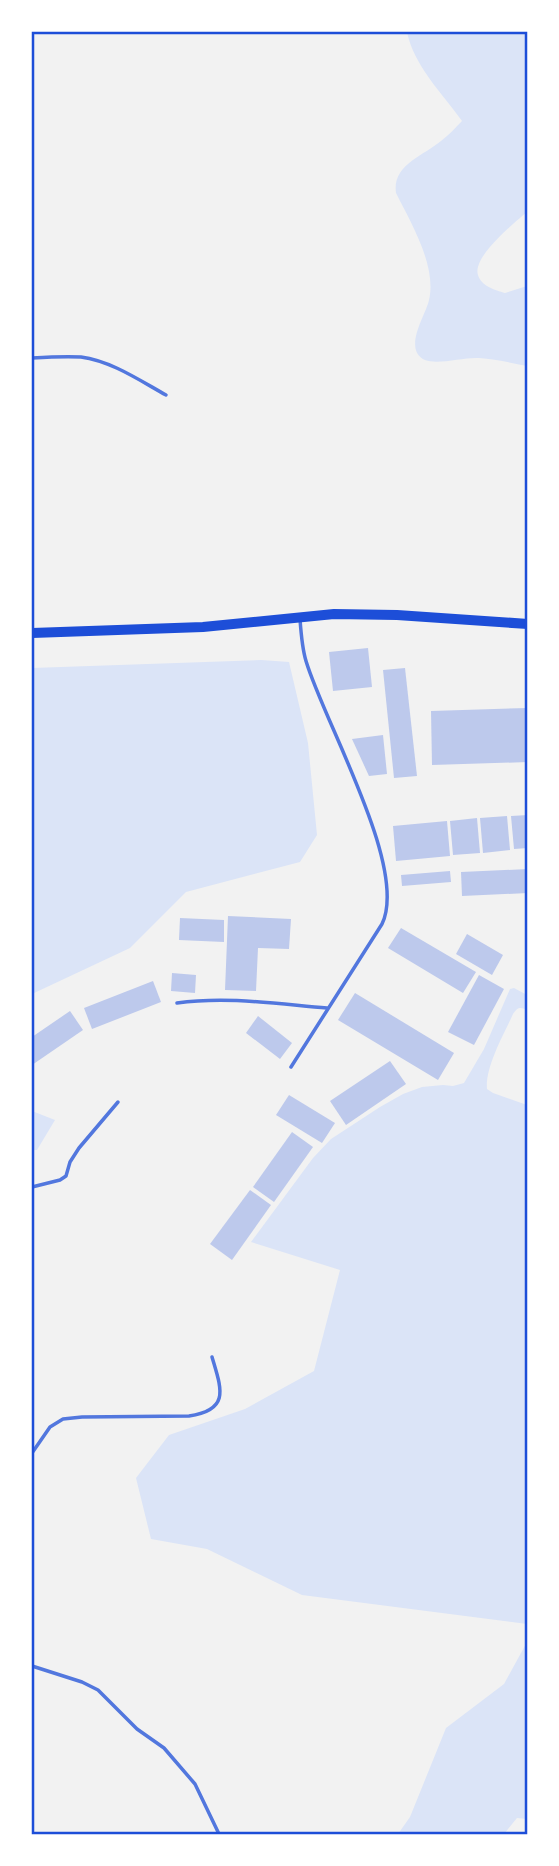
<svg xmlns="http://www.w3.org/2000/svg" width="559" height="1866" font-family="'Roboto Condensed',sans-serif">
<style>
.green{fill:#dbe4f7}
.building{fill:#bdc9ec}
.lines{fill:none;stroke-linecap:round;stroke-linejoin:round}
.service{stroke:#5277de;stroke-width:3.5}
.secondary{stroke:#1d4ed8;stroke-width:10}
.neatline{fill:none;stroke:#1d4ed8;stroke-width:2.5}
</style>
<rect width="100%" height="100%" fill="#f2f2f2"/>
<g class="green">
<path d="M407,32H527V212C514,223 472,257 478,275C481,286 495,290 505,293L527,286V366C512,363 495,359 479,358C464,357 438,365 425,360C402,349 426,315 429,300C437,266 411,223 396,193C392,165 423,156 441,141C449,135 455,128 462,121C442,93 414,66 407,32Z"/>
<polygon points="261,660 289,662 308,743 317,835 300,862 186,892 130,948 32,994 32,668"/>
<path d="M514,988L527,995V1010C520,1007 518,1007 513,1014C504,1034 485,1067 487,1089L493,1093L527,1105V1624L302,1595L207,1549L151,1539L136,1478L169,1435L245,1409L314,1371L340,1270L251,1242L313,1158L331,1139L380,1107L403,1094L422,1087L443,1085L453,1086L464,1083L484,1049L510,989Z"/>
<polygon points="32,1111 55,1120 37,1150 32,1150"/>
<polygon points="527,1642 527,1819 517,1818 504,1834 398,1834 410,1817 446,1728 504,1684"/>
</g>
<g class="building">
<polygon points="368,648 372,687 333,691 329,652"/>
<polygon points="405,668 417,776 394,778 383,670"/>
<polygon points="528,708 528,762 432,765 431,711"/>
<polygon points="383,735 387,774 369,776 352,739"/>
<polygon points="528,815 528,848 514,849 511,816"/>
<polygon points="507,816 510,850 483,853 480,818"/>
<polygon points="477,818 480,853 453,855 450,821"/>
<polygon points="447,821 450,856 396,861 393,826"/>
<polygon points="528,869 528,893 462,896 461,872"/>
<polygon points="450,871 451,882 402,886 401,875"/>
<polygon points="228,916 291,919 289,949 258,948 256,991 225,990"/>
<polygon points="180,918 224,920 224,942 179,940"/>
<polygon points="401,928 476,972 463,993 388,948"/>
<polygon points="467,934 503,955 492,975 456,954"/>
<polygon points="172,973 196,975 195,993 171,991"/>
<polygon points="479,975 504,989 474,1045 448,1032"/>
<polygon points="153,981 161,1002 92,1029 84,1008"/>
<polygon points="355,993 454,1053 438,1080 338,1020"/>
<polygon points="70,1011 83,1030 32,1065 32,1037"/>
<polygon points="258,1016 292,1043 280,1059 246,1033"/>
<polygon points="390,1061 406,1084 346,1125 330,1101"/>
<polygon points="289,1095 335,1123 322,1143 276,1115"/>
<polygon points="292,1132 313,1147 274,1202 253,1187"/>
<polygon points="250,1190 271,1205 232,1260 210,1244"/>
</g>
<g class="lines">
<g class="service">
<path d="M32,358C48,357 65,356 81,357C111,361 139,380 166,395"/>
<path d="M177,1003C227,996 278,1004 327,1008"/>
<path d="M291,1067L382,924C409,868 324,722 306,661C302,648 301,633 300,619"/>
<polyline points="32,1187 60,1180 66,1176 70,1162 79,1148 118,1102"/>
<path d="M32,1453L50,1427L63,1419L82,1417L189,1416C231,1410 221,1388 212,1357"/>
<polyline points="32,1666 82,1682 98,1690 137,1729 164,1748 195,1784 219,1834"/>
</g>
<polyline class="secondary" points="32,633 203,627 334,614 397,615 528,624"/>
</g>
<rect width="559" height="1866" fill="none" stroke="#ffffff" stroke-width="66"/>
<rect x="33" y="33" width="493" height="1800" class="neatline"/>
</svg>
